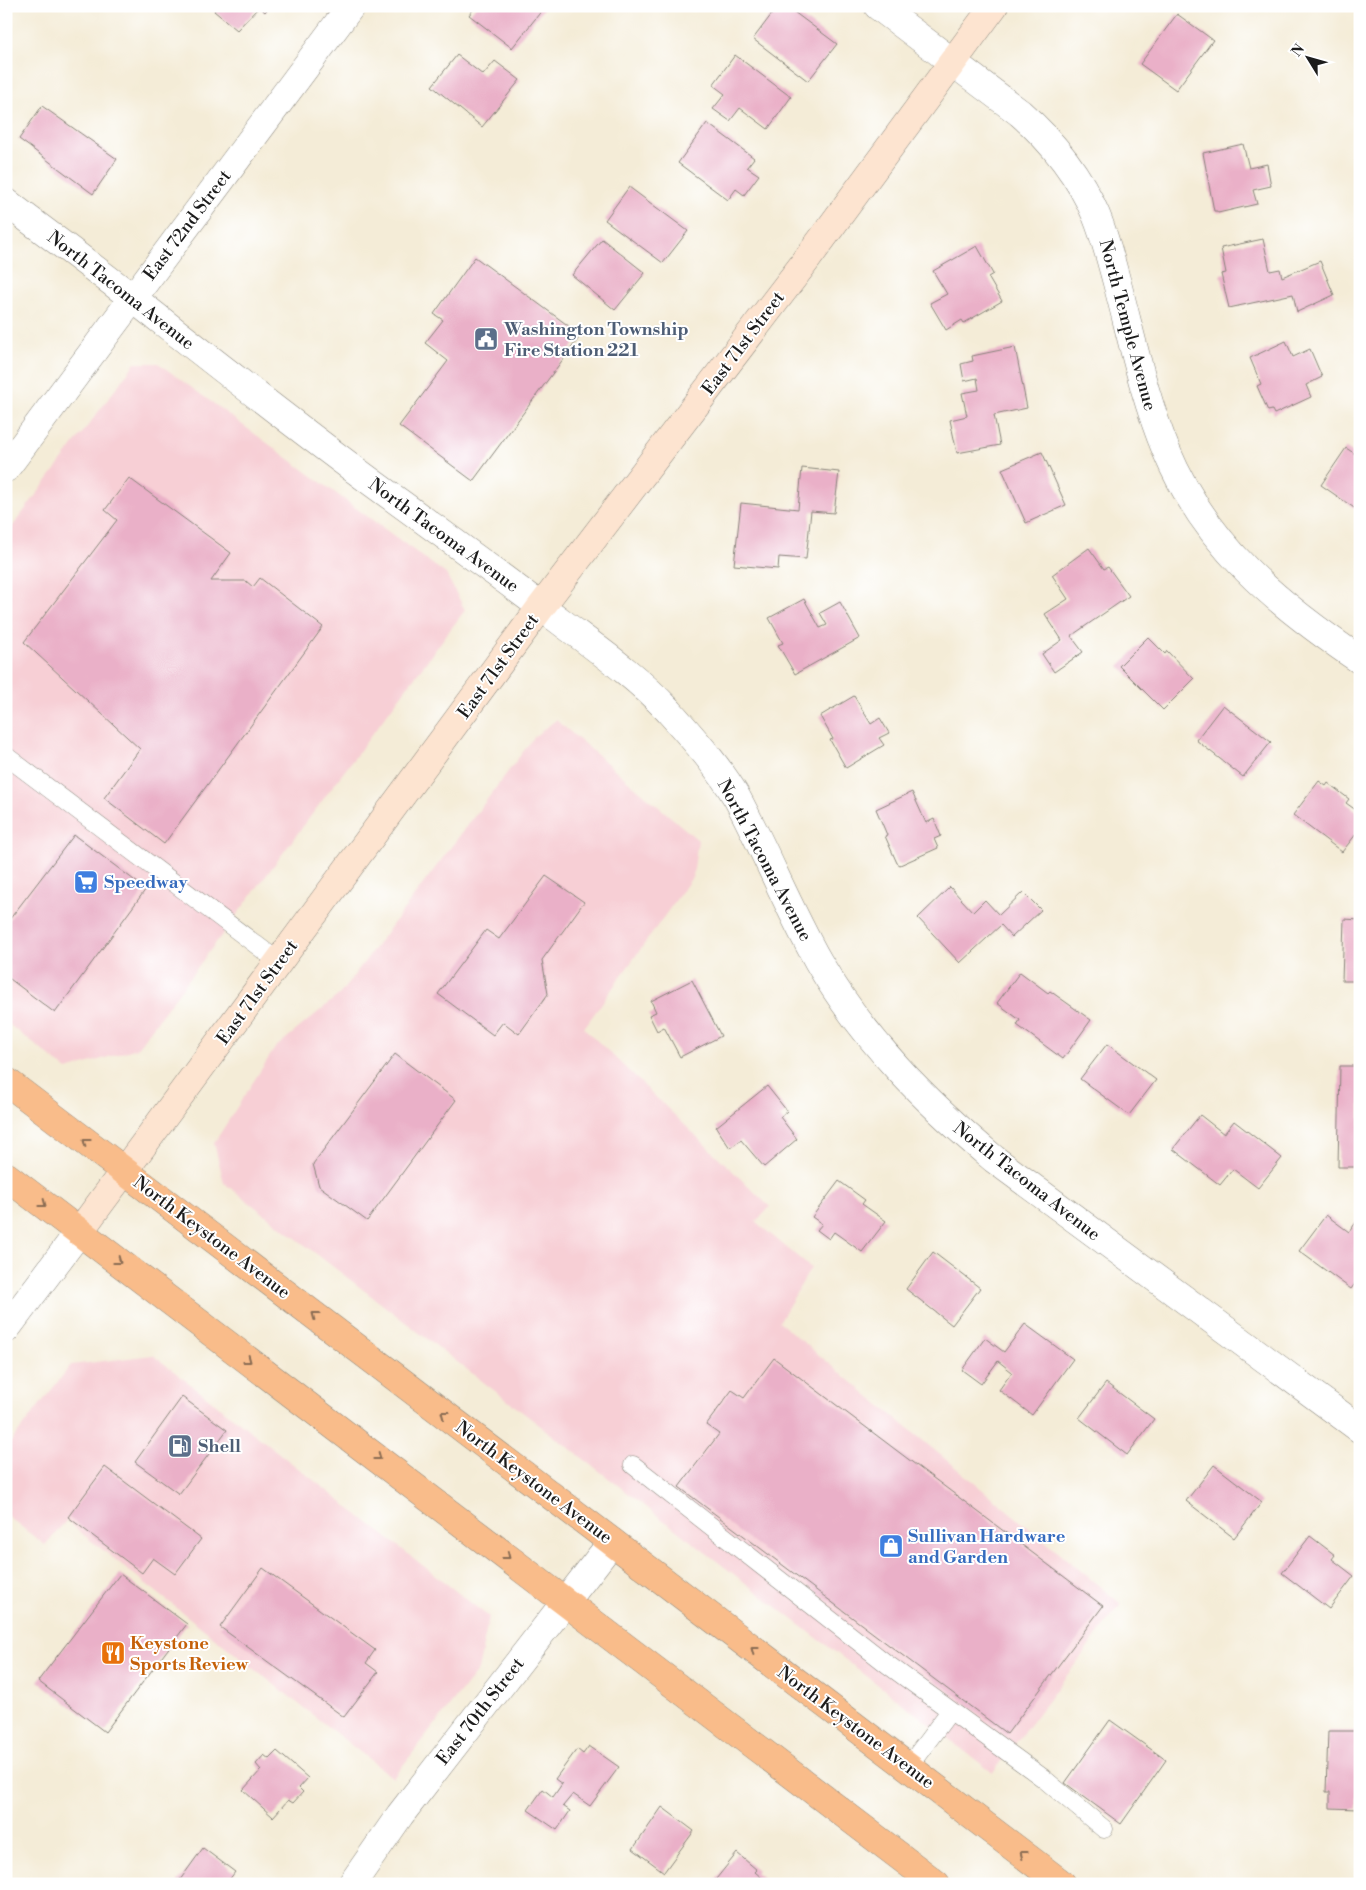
<svg xmlns="http://www.w3.org/2000/svg" width="1366" height="1890" font-family="'Libre Bodoni',serif">
<style>
.built{fill:#f7cfd5}
.building{fill:#eab0c8}
.lines{fill:none;stroke-linecap:round;stroke-linejoin:round}
.service-casing{stroke:#88847a;stroke-width:19}
.minor-casing{stroke:#88847a;stroke-width:29}
.secondary-casing{stroke:#88847a;stroke-width:29}
.primary-casing{stroke:#88847a;stroke-width:29}
.service{stroke:#fff;stroke-width:18}
.minor{stroke:#fff;stroke-width:28}
.secondary{stroke:#fde4d0;stroke-width:28}
.primary{stroke:#f9bc8a;stroke-width:28}
.oneway{stroke:#8a6c53}
.labels{text-anchor:middle;stroke-width:4;stroke-linejoin:round;paint-order:stroke}
.street-label{font-size:18px;fill:#1c1c1c;stroke:#fff}
.service-label{font-size:18px;font-weight:bold;fill:#4e5e75;stroke:#fff;text-anchor:start}
.shop-label{font-size:18px;font-weight:bold;fill:#366cbe;stroke:#fff;text-anchor:start}
.food-label{font-size:18px;font-weight:bold;fill:#c56008;stroke:#fff;text-anchor:start}
</style>
<rect width="100%" height="100%" fill="#fff"/>
<filter id="ink" filterUnits="userSpaceOnUse"><feTurbulence type="fractalNoise" baseFrequency=".02" numOctaves="2"/><feDisplacementMap in="SourceGraphic" scale="10" xChannelSelector="R" yChannelSelector="G"/><feConvolveMatrix kernelMatrix="1 2 1 2 8 2 1 2 1" color-interpolation-filters="sRGB"/></filter>
<filter id="wash" filterUnits="userSpaceOnUse"><feTurbulence type="fractalNoise" baseFrequency=".0096" numOctaves="4" result="noise"/><feDisplacementMap in="SourceGraphic" scale="20" xChannelSelector="R" yChannelSelector="G"/><feGaussianBlur stdDeviation="1.12" result="paint"/><feColorMatrix in="noise" values="0 0 0 0 0 0 0 0 0 0 0 0 0 0 0 0 0 1.4 0 .05"/><feComposite in="paint" operator="in"/></filter>
<g filter="url(#wash)">
<rect width="100%" height="100%" fill="#f4ecd7"/>
<g class="built">
<polygon points="135,363 158,363 446,574 465,610 137,1048 67,1070 6,1022 6,535"/>
<polygon points="556,720 698,840 693,876 584,1028 770,1207 756,1222 811,1268 779,1322 1121,1604 993,1773 224,1183 214,1143 275,1048 340,994 535,736"/>
<polygon points="153,1355 489,1617 478,1670 393,1778 66,1521 45,1545 6,1515 6,1448 71,1365"/>
</g>
<g id="blocks">
<g class="building">
<polygon points="218,6 270,6 265,12 259,7 237,30 214,11"/>
<polygon points="476,6 539,6 543,9 512,48 469,15"/>
<polygon points="778,6 786,6 837,44 808,81 753,39"/>
<polygon points="1177,14 1213,40 1176,90 1140,64"/>
<polygon points="457,55 483,75 495,61 520,80 482,127 432,86"/>
<polygon points="735,55 791,97 768,129 740,108 730,121 713,109 725,94 713,85"/>
<polygon points="42,106 117,159 93,194 19,139"/>
<polygon points="707,123 754,158 747,167 759,175 744,195 736,189 728,200 678,163"/>
<polygon points="1243,144 1249,168 1267,164 1271,186 1253,190 1257,204 1218,213 1217,211 1214,211 1203,153"/>
<polygon points="629,187 688,231 663,263 605,220"/>
<polygon points="602,239 645,273 615,310 572,275"/>
<polygon points="1263,239 1270,271 1280,269 1282,277 1320,261 1334,295 1297,312 1293,294 1229,308 1221,274 1226,273 1221,248"/>
<polygon points="977,246 993,274 988,277 1002,301 964,323 962,320 946,330 930,303 947,294 933,271"/>
<polygon points="475,257 581,335 473,481 399,426 448,361 425,343 443,320 434,314"/>
<polygon points="1286,341 1293,357 1310,349 1322,377 1306,385 1311,397 1274,414 1272,410 1268,411 1257,386 1261,384 1250,358"/>
<polygon points="1015,347 1027,408 994,415 1000,445 957,453 950,420 967,416 962,393 979,390 977,378 964,381 961,364 973,361 972,356"/>
<polygon points="1346,448 1360,457 1360,512 1321,485"/>
<polygon points="1042,452 1066,505 1026,523 1002,469"/>
<polygon points="802,468 839,472 834,513 811,511 806,559 779,557 778,569 734,565 741,503 798,509"/>
<polygon points="129,478 231,553 211,581 246,581 253,587 260,578 323,627 164,844 104,798 140,749 24,642 117,520 105,510"/>
<polygon points="1089,548 1104,569 1108,567 1129,596 1071,636 1083,652 1054,672 1042,654 1062,640 1045,614 1068,599 1052,575"/>
<polygon points="804,599 820,628 827,625 820,613 840,602 860,638 795,674 778,645 783,643 769,618"/>
<polygon points="1148,637 1165,654 1167,651 1194,679 1163,710 1119,666"/>
<polygon points="854,696 871,724 880,718 889,733 879,738 884,745 846,768 830,740 833,739 820,716"/>
<polygon points="1223,705 1271,742 1243,777 1196,740"/>
<polygon points="1319,781 1326,786 1328,783 1349,799 1346,803 1360,813 1360,829 1342,852 1293,815"/>
<polygon points="912,792 926,823 934,819 941,836 934,839 938,848 900,865 897,863 885,836 887,835 876,809"/>
<polygon points="74,835 146,889 55,1013 6,976 6,924"/>
<polygon points="546,876 584,902 542,960 548,994 519,1034 503,1022 493,1035 438,994 486,930 499,939"/>
<polygon points="950,887 973,912 985,900 999,915 1023,892 1041,910 1012,937 1001,925 960,963 918,918"/>
<polygon points="1344,919 1360,920 1360,981 1342,981"/>
<polygon points="1020,972 1048,993 1050,991 1091,1020 1063,1059 1017,1025 1020,1020 997,1003"/>
<polygon points="692,980 721,1036 680,1057 664,1027 657,1031 649,1015 656,1012 651,1001"/>
<polygon points="1107,1044 1156,1080 1129,1115 1080,1079"/>
<polygon points="395,1054 456,1100 367,1221 319,1186 313,1164"/>
<polygon points="1340,1066 1360,1066 1360,1167 1338,1167"/>
<polygon points="767,1086 787,1111 780,1117 797,1139 764,1167 741,1140 730,1148 716,1127"/>
<polygon points="1200,1115 1224,1134 1234,1121 1282,1158 1258,1188 1233,1169 1220,1185 1173,1149"/>
<polygon points="839,1181 865,1200 862,1204 886,1221 862,1252 834,1232 829,1239 817,1230 822,1224 812,1217"/>
<polygon points="1326,1215 1349,1232 1360,1217 1360,1277 1351,1289 1299,1251"/>
<polygon points="933,1252 980,1288 952,1325 906,1289"/>
<polygon points="1025,1324 1073,1359 1032,1415 999,1390 1012,1372 998,1361 981,1384 962,1370 985,1338 1004,1352"/>
<polygon points="774,1358 1103,1606 1007,1734 679,1487 719,1434 706,1425 732,1390 744,1398"/>
<polygon points="1106,1383 1154,1419 1127,1455 1079,1418"/>
<polygon points="182,1397 227,1430 179,1494 135,1462"/>
<polygon points="1214,1465 1262,1502 1234,1538 1186,1501"/>
<polygon points="105,1467 201,1539 175,1574 153,1558 142,1573 68,1517"/>
<polygon points="1310,1536 1335,1555 1332,1559 1354,1576 1329,1609 1282,1573"/>
<polygon points="263,1568 375,1650 366,1663 378,1672 344,1717 220,1627"/>
<polygon points="120,1574 187,1624 105,1732 38,1681"/>
<polygon points="1110,1720 1166,1760 1121,1824 1065,1783"/>
<polygon points="1328,1731 1360,1731 1360,1793 1357,1793 1357,1809 1330,1808 1330,1792 1326,1792"/>
<polygon points="589,1746 619,1767 590,1806 573,1794 563,1806 570,1811 557,1830 528,1810 543,1789 553,1797 562,1784 555,1779 577,1749 583,1754"/>
<polygon points="277,1751 308,1778 299,1788 303,1792 293,1803 288,1800 273,1817 243,1790 261,1770 256,1764 264,1755 269,1759"/>
<polygon points="662,1807 694,1831 664,1872 633,1849"/>
<polygon points="203,1848 235,1872 226,1884 177,1884"/>
<polygon points="737,1853 757,1870 755,1872 769,1884 712,1884"/>
</g>
</g>
</g>
<g filter="url(#ink)">
<use href="#blocks" fill-opacity="0" stroke="#88847a" stroke-width="1"/>
<g class="lines">
<defs>
<g id="service">
<polyline points="6,756 279,962"/>
<polyline points="633,1465 887,1664 1043,1778 1104,1829"/>
<polyline points="908,1767 950,1711"/>
</g>
<g id="minor">
<path d="M878,6L1020,113C1052,141 1079,175 1096,215C1105,237 1111,261 1117,283C1132,339 1144,397 1166,450C1206,546 1276,603 1360,660"/>
<path d="M6,202C49,235 93,267 135,300C214,362 292,424 374,484C436,529 498,574 560,621C597,649 636,676 668,710C692,737 719,767 737,798C766,852 788,908 818,961C863,1039 926,1102 994,1159L1360,1429"/>
<polyline points="6,468 351,6"/>
<polyline points="6,1329 79,1232"/>
<polyline points="352,1884 400,1815 612,1542"/>
</g>
<polyline id="secondary" points="79,1232 541,607 802,266 994,6"/>
<g id="primary">
<polyline points="6,1081 1062,1884"/>
<polyline points="6,1176 936,1884"/>
</g>
</defs>
<use href="#service" class="service-casing"/>
<use href="#minor" class="minor-casing"/>
<use href="#secondary" class="secondary-casing"/>
<use href="#primary" class="primary-casing"/>
<use href="#service" class="service"/>
<use href="#minor" class="minor"/>
<use href="#secondary" class="secondary"/>
<use href="#primary" class="primary"/>
</g>
<defs><path id="oneway-chevron" d="M-2-3.5L2.5 0L-2 3.5" fill="none" stroke-width="1.6" stroke-linecap="round" stroke-linejoin="round" transform="scale(1.25)"/></defs>
<g class="oneway">
<use href="#oneway-chevron" transform="translate(86 1142) rotate(-143)"/>
<use href="#oneway-chevron" transform="translate(43 1204) rotate(37)"/>
<use href="#oneway-chevron" transform="translate(118 1261) rotate(37)"/>
<use href="#oneway-chevron" transform="translate(315 1315) rotate(-143)"/>
<use href="#oneway-chevron" transform="translate(248 1360) rotate(37)"/>
<use href="#oneway-chevron" transform="translate(444 1414) rotate(-143)"/>
<use href="#oneway-chevron" transform="translate(378 1457) rotate(37)"/>
<use href="#oneway-chevron" transform="translate(507 1556) rotate(38)"/>
<use href="#oneway-chevron" transform="translate(754 1650) rotate(-143)"/>
<use href="#oneway-chevron" transform="translate(1023 1854) rotate(-143)"/>
</g>
</g>
<defs>
<symbol id="civic-square" viewBox="-11 -11 22 22"><rect x="-9" y="-9" width="18" height="18" rx="4" fill="#5c6f8a" stroke="#fff"/><path d="M-.6-6.5H3V-4.5H.6V-3L4-1V1h2V6H-6V1h2V-1L-.6-3ZM-1.2 2.5V6h2.4V2.5Z" fill="#fff"/></symbol>
<symbol id="supermarket-square" viewBox="-11 -11 22 22"><rect x="-9" y="-9" width="18" height="18" rx="4" fill="#3f7fe0" stroke="#fff"/><path d="M-6-5.5h2.5l.6 2H6L4.5 2H-2.5L-4.4-4H-6ZM-1.5 3.2a1.3 1.3 0 1 0 .1 0ZM3 3.2a1.3 1.3 0 1 0 .1 0Z" fill="#fff"/></symbol>
<symbol id="fuel-square" viewBox="-11 -11 22 22"><rect x="-9" y="-9" width="18" height="18" rx="4" fill="#5c6f8a" stroke="#fff"/><path d="M-5.5-6h7V0h2V4h1.3V-2.5L3-4.5l.8-.8L6-3V5H2.5V1h-1V6h-7ZM-4.2-4.7v3.2H.2V-4.7Z" fill="#fff"/></symbol>
<symbol id="shop-square" viewBox="-11 -11 22 22"><rect x="-9" y="-9" width="18" height="18" rx="4" fill="#3f7fe0" stroke="#fff"/><path d="M-5-2.5h2.3a2.7 3.5 0 0 1 5.4 0H5L5.5 6h-11ZM-1.5-2.5h3a1.5 2.3 0 0 0-3 0Z" fill="#fff"/></symbol>
<symbol id="restaurant-square" viewBox="-11 -11 22 22"><rect x="-9" y="-9" width="18" height="18" rx="4" fill="#e8710a" stroke="#fff"/><path d="M-5-6h1v4h1v-4h1v4h1v-4h1v5L-1.5 .5V6h-2V.5L-5-1ZM5-6V6H3V1.5H1.5Q1.5-4 5-6Z" fill="#fff"/></symbol>
</defs>
<g fill-rule="evenodd">
<use href="#civic-square" x="472" y="325" width="28" height="28"/>
<use href="#supermarket-square" x="72" y="868" width="28" height="28"/>
<use href="#fuel-square" x="166" y="1432" width="28" height="28"/>
<use href="#shop-square" x="877" y="1532" width="28" height="28"/>
<use href="#restaurant-square" x="99" y="1639" width="28" height="28"/>
</g>
<g class="labels">
<g class="street-label">
<text transform="translate(187 225) rotate(-53)" y="6">East 72nd Street</text>
<text transform="translate(121 290) rotate(38)" y="6">North Tacoma Avenue</text>
<text transform="translate(1128 325) rotate(75)" y="6">North Temple Avenue</text>
<text transform="translate(743 343) rotate(-53)" y="6">East 71st Street</text>
<text transform="translate(444 535) rotate(36)" y="6">North Tacoma Avenue</text>
<text transform="translate(498 666) rotate(-54)" y="6">East 71st Street</text>
<text transform="translate(765 860) rotate(62)" y="6">North Tacoma Avenue</text>
<text transform="translate(257 992) rotate(-54)" y="6">East 71st Street</text>
<text transform="translate(1027 1181) rotate(38)" y="6">North Tacoma Avenue</text>
<text transform="translate(212 1237) rotate(37)" y="6">North Keystone Avenue</text>
<text transform="translate(534 1482) rotate(37)" y="6">North Keystone Avenue</text>
<text transform="translate(480 1711) rotate(-52)" y="6">East 70th Street</text>
<text transform="translate(856 1727) rotate(37)" y="6">North Keystone Avenue</text>
</g>
<g class="service-label">
<text x="504" y="335">Washington Township<tspan x="504" dy="21">Fire Station 221</tspan></text>
<text x="198" y="1452">Shell</text>
</g>
<g class="shop-label">
<text x="104" y="888">Speedway</text>
<text x="908" y="1542">Sullivan Hardware<tspan x="908" dy="21">and Garden</tspan></text>
</g>
<g class="food-label">
<text x="130" y="1649">Keystone<tspan x="130" dy="21">Sports Review</tspan></text>
</g>
</g>
<rect width="1366" height="1890" fill="none" stroke="#fff" stroke-width="25"/>
<g transform="translate(1308 58) rotate(307)" stroke="#ffffff" stroke-width="4" paint-order="stroke">
<path d="M0-4L9 19L0 12L-9 19Z" fill="#1c1c1c"/>
<text y="-8" font-size="14" font-weight="bold" text-anchor="middle" fill="#1c1c1c">N</text>
</g>
</svg>
